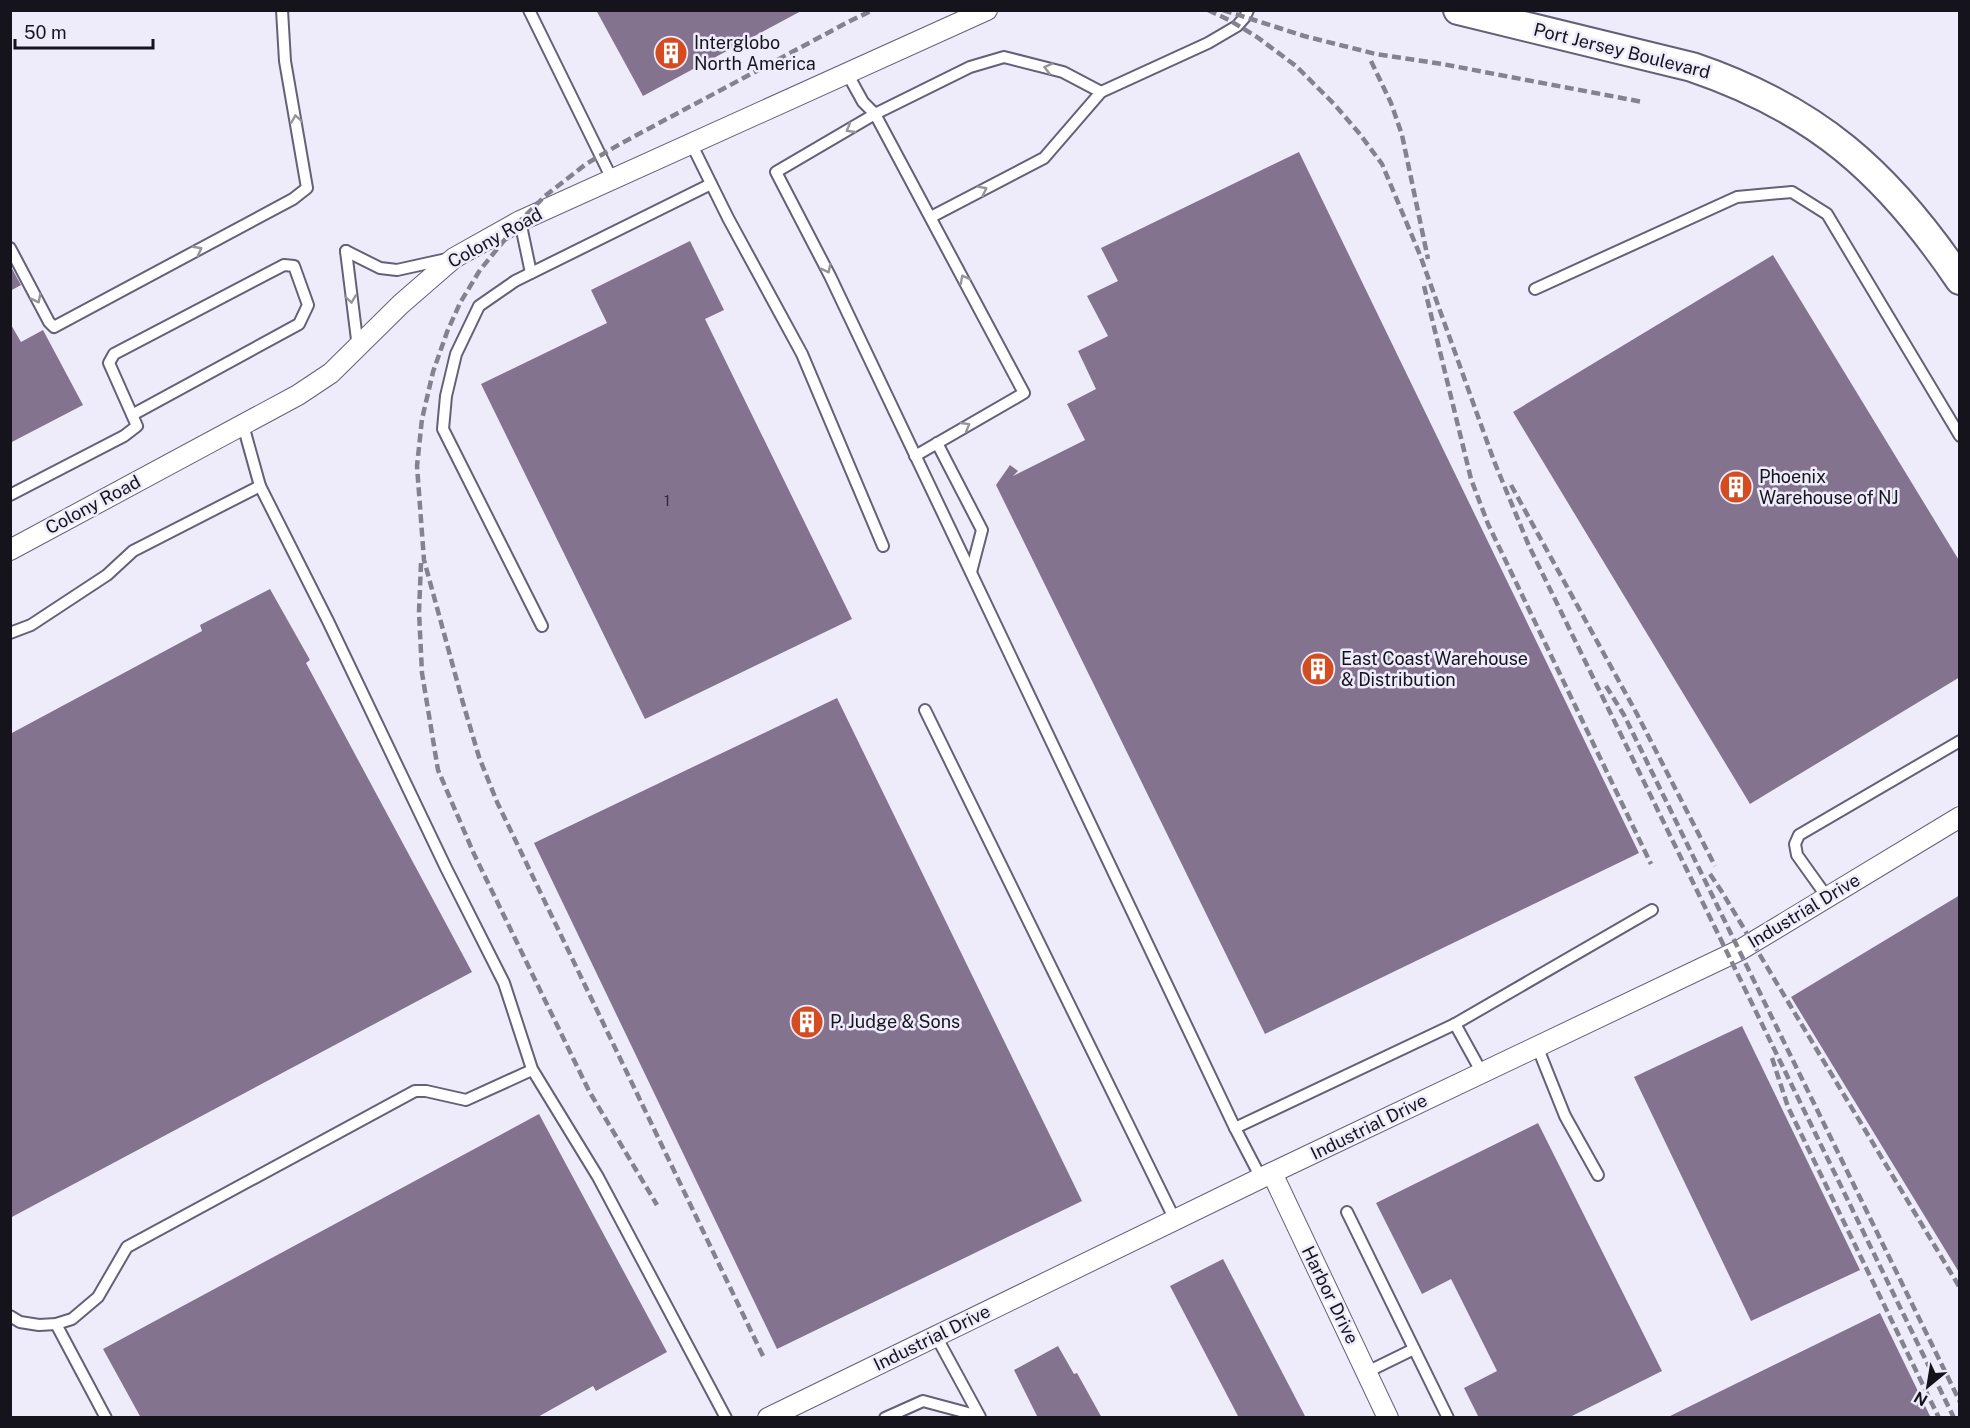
<svg xmlns="http://www.w3.org/2000/svg" width="1970" height="1428" font-family="'Public Sans',sans-serif">
<style>
.building{fill:#84738f}
.lines{fill:none;stroke-linecap:round;stroke-linejoin:round}
.lane-casing{stroke:#646177;stroke-width:14}
.street-casing{stroke:#646177;stroke-width:22}
.secondary-casing{stroke:#646177;stroke-width:32}
.lane{stroke:#fff;stroke-width:10}
.street{stroke:#fff;stroke-width:20}
.secondary{stroke:#fff;stroke-width:28}
.rail{stroke:#84828e;stroke-width:4.5;stroke-dasharray:9 4.5;stroke-linecap:butt}
.oneway{stroke:#969599}
.labels{text-anchor:middle;stroke-width:5;stroke-linejoin:round;paint-order:stroke}
.number-label{font-size:15px;fill:#312b39}
.poi-label{font-size:18px;fill:#15131c;stroke:#eeecfb;text-anchor:start}
.street-label{font-size:18px;fill:#15131c;stroke:#eeecfb}
</style>
<rect width="100%" height="100%" fill="#eeecfb"/>
<g class="building">
<polygon points="596,10 803,10 643,96"/>
<polygon points="1299,152 1639,853 1265,1034 996,485 1010,465 1018,471 1013,476 1085,440 1067,404 1096,389 1078,351 1108,336 1087,296 1118,281 1101,248"/>
<polygon points="690,241 724,310 705,319 852,619 645,719 481,384 607,323 591,290"/>
<polygon points="1773,255 1960,562 1960,677 1750,804 1513,412"/>
<polygon points="10,265 21,285 10,291"/>
<polygon points="10,323 21,342 43,330 83,405 10,443"/>
<polygon points="270,589 310,660 306,663 472,972 10,1218 10,734 202,631 200,625"/>
<polygon points="837,698 1082,1201 777,1349 534,843"/>
<polygon points="1960,895 1960,1274 1791,997"/>
<polygon points="1742,1026 1860,1270 1751,1321 1634,1077"/>
<polygon points="539,1114 667,1352 596,1391 593,1386 536,1418 141,1418 103,1349"/>
<polygon points="1538,1123 1662,1371 1568,1418 1479,1418 1464,1388 1497,1371 1451,1279 1422,1294 1376,1203"/>
<polygon points="1223,1259 1306,1418 1239,1418 1170,1286"/>
<polygon points="1880,1313 1931,1418 1666,1418"/>
<polygon points="1058,1346 1074,1374 1077,1373 1102,1418 1038,1418 1014,1370"/>
</g>
<g class="lines">
<defs>
<g id="lane">
<polyline points="529,10 612,179"/>
<polyline points="847,73 863,102 875,114 1024,393 915,456"/>
<polyline points="1101,92 1063,72 1004,57 970,67 875,114 776,172 830,276 1235,1128 1261,1178"/>
<polyline points="691,143 728,218 802,354 883,546"/>
<polyline points="931,217 1044,158 1101,92 1208,43 1237,26 1245,17 1248,10"/>
<polyline points="520,221 531,273"/>
<polyline points="10,248 49,322 54,327 293,199 307,188 285,61 282,10"/>
<polyline points="346,251 380,268 397,270 447,259"/>
<polyline points="346,251 358,348"/>
<polyline points="1535,289 1737,197 1792,192 1827,214 1960,436"/>
<polyline points="243,425 260,486 328,621 446,868 504,983 532,1069 598,1177 726,1418"/>
<polyline points="937,443 982,530 971,572"/>
<polyline points="10,495 124,436 137,426 109,363 114,354 284,265 294,266 308,305 299,324 132,415"/>
<polyline points="542,626 443,429 446,396 456,354 479,306 515,281 711,184"/>
<polyline points="10,633 31,625 107,575 133,551 260,486"/>
<polyline points="925,710 1175,1220"/>
<polyline points="1827,897 1797,855 1795,844 1799,835 1960,741"/>
<polyline points="1455,1024 1482,1073"/>
<polyline points="1537,1046 1565,1116 1598,1175"/>
<polyline points="1235,1128 1455,1024 1652,910"/>
<polyline points="1347,1212 1448,1418"/>
<polyline points="10,1316 20,1322 39,1325 56,1324 72,1319 98,1297 127,1247 415,1091 426,1091 466,1100 532,1070"/>
<polyline points="56,1324 106,1418"/>
<polyline points="936,1336 980,1417"/>
<polyline points="1367,1372 1414,1349"/>
<polyline points="885,1418 923,1401 979,1416"/>
</g>
<g id="street">
<polyline points="10,550 298,395 331,373 401,304 454,258 520,221 987,10"/>
<polyline points="1272,1173 1388,1418"/>
<polyline points="768,1418 1261,1178 1740,950 1960,817"/>
</g>
<path id="secondary" d="M1458,10L1692,67C1816,109 1887,172 1960,280"/>
</defs>
<use href="#lane" class="lane-casing"/>
<use href="#street" class="street-casing"/>
<use href="#secondary" class="secondary-casing"/>
<use href="#lane" class="lane"/>
<use href="#street" class="street"/>
<use href="#secondary" class="secondary"/>
<g class="rail">
<polyline points="1208,10 1229,20 1257,37 1296,66 1334,104 1359,133 1382,164 1420,255 1494,461 1529,546 1954,1418"/>
<polyline points="1223,10 1304,36 1376,54 1442,64 1643,102"/>
<polyline points="1371,61 1391,103 1402,135 1428,259"/>
<polyline points="1424,286 1471,479 1488,524 1651,864"/>
<polyline points="1511,485 1637,714 1715,866"/>
<polyline points="421,563 419,612 422,673 438,770 474,854 589,1091 657,1205"/>
<polyline points="1606,686 1624,715 1960,1402"/>
<polyline points="1710,874 1722,892 1960,1288"/>
<polyline points="1772,1058 1788,1107 1939,1418"/>
<polyline points="763,1356 497,802 479,757 463,703 424,560 417,466 422,419 433,372 447,332 460,303 480,270 520,221 545,196 586,164 620,144 850,21 873,10"/>
</g>
</g>
<defs><path id="oneway-chevron" d="M-2-3.5L2.5 0L-2 3.5" fill="none" stroke-width="1.6" stroke-linecap="round" stroke-linejoin="round" transform="scale(1.5)"/></defs>
<g class="oneway">
<use href="#oneway-chevron" transform="translate(1048 68) rotate(-166)"/>
<use href="#oneway-chevron" transform="translate(296 119) rotate(-99)"/>
<use href="#oneway-chevron" transform="translate(850 129) rotate(150)"/>
<use href="#oneway-chevron" transform="translate(983 190) rotate(-27)"/>
<use href="#oneway-chevron" transform="translate(198 250) rotate(-28)"/>
<use href="#oneway-chevron" transform="translate(827 269) rotate(63)"/>
<use href="#oneway-chevron" transform="translate(964 279) rotate(-118)"/>
<use href="#oneway-chevron" transform="translate(37 299) rotate(63)"/>
<use href="#oneway-chevron" transform="translate(351 299) rotate(82)"/>
<use href="#oneway-chevron" transform="translate(966 426) rotate(-30)"/>
</g>
<defs>
<symbol id="building-disc" viewBox="-11 -11 22 22"><circle r="9.5" fill="#d44c1f" stroke="#eeecfb"/><path d="M-4-6H4V6H1V3H-1V6H-4ZM-2.5-4.3h1.7v1.8h-1.7ZM.8-4.3h1.7v1.8H.8ZM-2.5-1h1.7V.8h-1.7ZM.8-1h1.7V.8H.8Z" fill="#fff"/></symbol>
</defs>
<g fill-rule="evenodd">
<use href="#building-disc" x="652" y="34" width="38" height="38"/>
<use href="#building-disc" x="1717" y="468" width="38" height="38"/>
<use href="#building-disc" x="1299" y="650" width="38" height="38"/>
<use href="#building-disc" x="788" y="1003" width="38" height="38"/>
</g>
<g class="labels">
<g class="number-label">
<text x="667" y="506">1</text>
</g>
<g class="poi-label">
<text x="694" y="49">Interglobo<tspan x="694" dy="21">North America</tspan></text>
<text x="1759" y="483">Phoenix<tspan x="1759" dy="21">Warehouse of NJ</tspan></text>
<text x="1341" y="665">East Coast Warehouse<tspan x="1341" dy="21">&amp; Distribution</tspan></text>
<text x="830" y="1028">P. Judge &amp; Sons</text>
</g>
<g class="street-label">
<text transform="translate(1622 51) rotate(14)" y="6">Port Jersey Boulevard</text>
<text transform="translate(495 238) rotate(-29)" y="6">Colony Road</text>
<text transform="translate(93 505) rotate(-28)" y="6">Colony Road</text>
<text transform="translate(1804 911) rotate(-31)" y="6">Industrial Drive</text>
<text transform="translate(1369 1127) rotate(-26)" y="6">Industrial Drive</text>
<text transform="translate(1330 1295) rotate(64)" y="6">Harbor Drive</text>
<text transform="translate(932 1338) rotate(-26)" y="6">Industrial Drive</text>
</g>
</g>
<rect width="1970" height="1428" fill="none" stroke="#15131c" stroke-width="24"/>
<g transform="translate(1928 1386) rotate(210)" stroke="#eeecfb" stroke-width="4.5" paint-order="stroke">
<path d="M0-4.5L10 22L0 15L-10 22Z" fill="#15131c"/>
<text y="-9" font-size="16" font-weight="bold" text-anchor="middle" fill="#15131c">N</text>
</g>
<path d="M15 39v9h138v-9" fill="none" stroke="#15131c" stroke-width="3"/>
<text x="24" y="39" font-size="18" fill="#15131c" stroke="#eeecfb" stroke-width="4.5" paint-order="stroke">50 m</text>
</svg>
